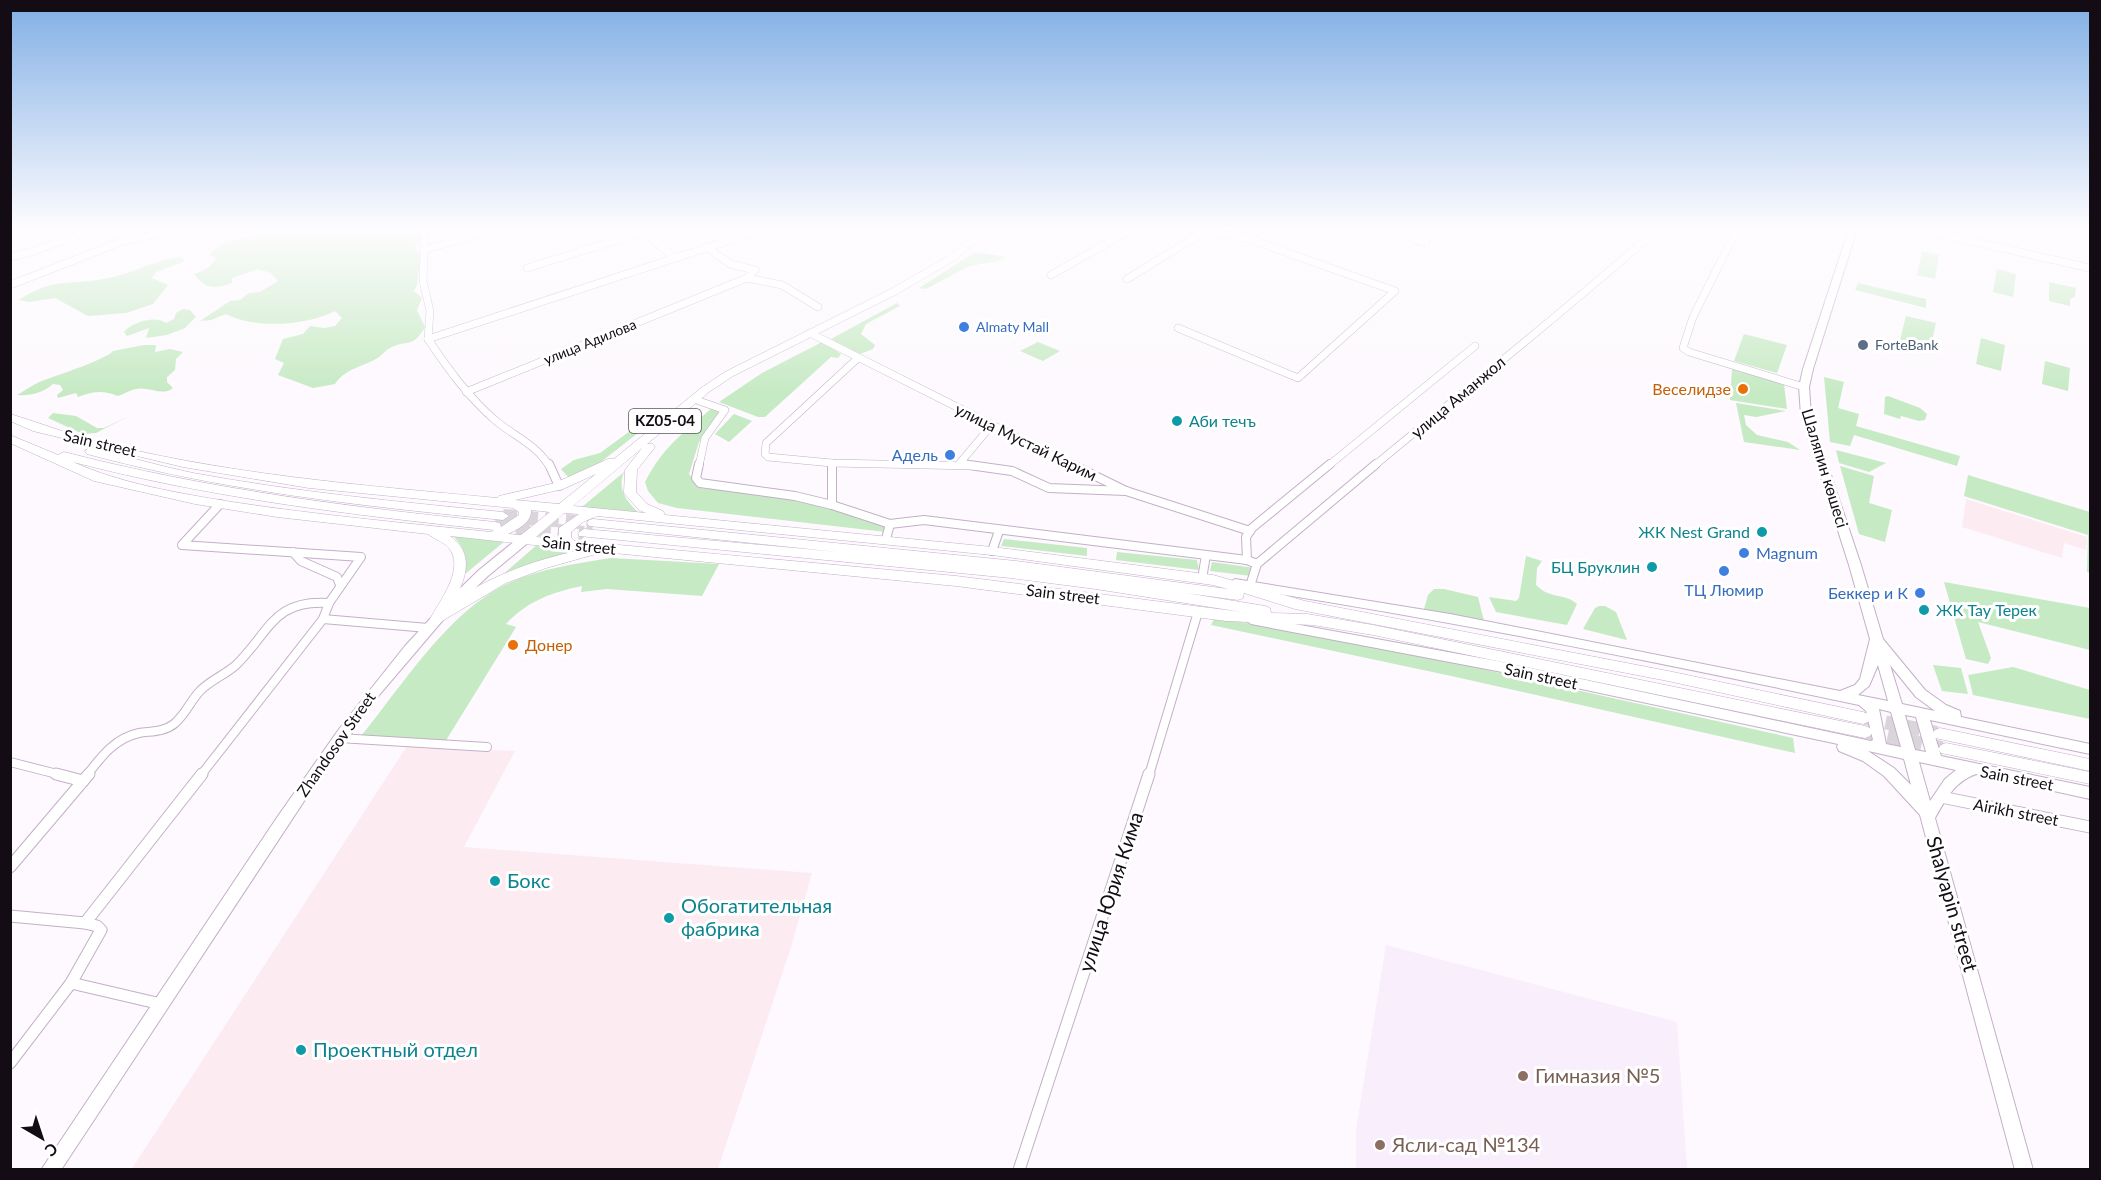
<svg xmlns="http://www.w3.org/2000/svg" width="2101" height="1180" font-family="Lato,sans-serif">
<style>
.built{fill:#f9eefb}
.industrial{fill:#fcecf1}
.green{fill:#c6eac3}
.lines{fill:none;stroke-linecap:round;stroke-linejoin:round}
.primary-tunnel{stroke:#dad5db;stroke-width:14;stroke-dasharray:14 7;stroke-linecap:butt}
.minor-far2-casing{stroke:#c4afc8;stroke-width:8}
.minor-far1-casing{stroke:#c4afc8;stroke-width:10}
.minor-casing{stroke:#c4afc8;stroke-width:13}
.secondary-casing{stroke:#c4afc8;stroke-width:2}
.primary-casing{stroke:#c4afc8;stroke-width:1}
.minor-far2{stroke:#fff;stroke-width:7}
.minor-far1{stroke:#fff;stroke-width:8}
.minor{stroke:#fff;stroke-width:11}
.secondary{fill:#fff;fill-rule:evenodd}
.primary{fill:#fff;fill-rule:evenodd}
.shop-dot{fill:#3f7fe0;stroke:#fff;stroke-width:2}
.service-dot{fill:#5c6f8a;stroke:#fff;stroke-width:2}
.food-dot{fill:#e8710a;stroke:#fff;stroke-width:2}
.culture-dot{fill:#0f9aa8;stroke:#fff;stroke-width:2}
.education-dot{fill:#8d6e63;stroke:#fff;stroke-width:2}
.labels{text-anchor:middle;stroke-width:6;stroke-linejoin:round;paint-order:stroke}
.far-shop-label{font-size:14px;fill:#366cbe;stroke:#fff;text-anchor:start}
.far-street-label{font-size:14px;fill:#130c14;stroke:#fff}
.far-service-label{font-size:14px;fill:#4e5e75;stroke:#fff;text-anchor:start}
.shield{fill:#fff;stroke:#5a555a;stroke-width:1.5}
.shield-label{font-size:15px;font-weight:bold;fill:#130c14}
.food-label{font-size:16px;fill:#c56008;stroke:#fff;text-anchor:end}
.street-label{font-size:16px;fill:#130c14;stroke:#fff}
.culture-label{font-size:16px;fill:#0d838f;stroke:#fff;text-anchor:start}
.shop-label{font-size:16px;fill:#366cbe;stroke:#fff;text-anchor:end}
.near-culture-label{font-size:20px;fill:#0d838f;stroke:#fff;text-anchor:start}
.near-street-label{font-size:20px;fill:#130c14;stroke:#fff}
.near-education-label{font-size:20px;fill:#785e54;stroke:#fff;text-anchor:start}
</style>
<rect width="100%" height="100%" fill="#fdf9fe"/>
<polygon class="built" points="1386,945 1677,1022 1687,1169 1356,1169 1356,1130"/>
<g class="industrial">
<polygon points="1966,499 2087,537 2086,550 2064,543 2062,558 1962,527"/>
<polygon points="407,746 515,751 464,847 812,873 791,947 718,1169 131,1170"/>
</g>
<g class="green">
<path d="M292,229H419L422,238L414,248L421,255L417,285L414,291L422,298L417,310L425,327C413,349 407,339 390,348C386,350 383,354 379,357C364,367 345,368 335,384L313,388L278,375L284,363L275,359L283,339L303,334L310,326L324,328L335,326L342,318L335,311C306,326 254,329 226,314L211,320L200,321L230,301L240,300L249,293L260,292L278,281L271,273L258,269L232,278V283C216,289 204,289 194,274C203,271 212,267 216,258L209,254L227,241Z"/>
<polygon points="1922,251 1939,255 1935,279 1917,275"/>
<polygon points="975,252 1006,257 998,261 969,266 926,289 919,288"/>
<path d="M180,257L185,261L156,272L152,278L168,285L153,304L126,313L88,316L55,298L29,302L19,300C51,278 69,285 104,279C130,275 153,260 180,257Z"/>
<polygon points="1997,269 2016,274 2013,297 1993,292"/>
<polygon points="2049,282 2076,288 2075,297 2070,299 2070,306 2049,301"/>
<polygon points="1858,283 1926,299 1926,308 1855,290"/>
<polygon points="897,303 900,306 866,324 861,334 875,345 873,349 860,354 831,339"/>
<path d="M183,309L190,310L196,317L185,328L167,335L146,338L149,328L127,336L124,332C132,322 156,315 166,323L174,319L176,313Z"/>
<polygon points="1906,316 1936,323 1929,352 1899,344"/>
<polygon points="1744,334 1787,345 1777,373 1734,361"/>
<polygon points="1981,338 2005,345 2001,371 1976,364"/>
<polygon points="822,342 841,354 838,358 831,357 765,417 758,417 719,402 762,373"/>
<polygon points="1038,342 1060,351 1043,361 1020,351"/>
<path d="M144,345H156L155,352L170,349L183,352L176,359L175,370L167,377V382L173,388C162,397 150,386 136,389C130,390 124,394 118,396C103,390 94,391 78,397L76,393L58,398L57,395L63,390L60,385L53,384C43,393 30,396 17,395C25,391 33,384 42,381C55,376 107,359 113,351Z"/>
<polygon points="2045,361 2070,368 2068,391 2042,384"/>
<polygon points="1732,369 1784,384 1787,409 1730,400"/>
<polygon points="1824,377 1844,382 1838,408 1859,414 1856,426 1960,456 1957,466 1854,435 1850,446 1830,442"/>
<polygon points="1888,396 1920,408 1927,414 1925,420 1919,421 1901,416 1900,419 1884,414 1885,397"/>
<polygon points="1736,403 1786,411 1756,417 1744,415 1746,425 1757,435 1788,442 1800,450 1744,442"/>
<path d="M712,408L719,412L699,442L689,474L700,488C769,493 822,505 887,525L886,532L677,508L658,503L648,491L645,482C663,447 683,433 712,408Z"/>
<polygon points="53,413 76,416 97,428 104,428 131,415 96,433 83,434 48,418"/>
<polygon points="734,414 752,421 729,442 715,434"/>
<polygon points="641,423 647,426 593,468 570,479 561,469 574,460 600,453"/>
<polygon points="1836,450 1886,463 1869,472 1839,463"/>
<polygon points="1840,466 1874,476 1869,503 1892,510 1885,542 1859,534"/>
<path d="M624,472C617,489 626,501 638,512L582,507Z"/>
<polygon points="1968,475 2090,512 2090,573 2087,572 2088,535 1964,496"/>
<path d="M453,536L505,541L465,574C467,558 465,548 453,536Z"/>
<polygon points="1004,539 1087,548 1087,556 1001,546"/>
<polygon points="538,544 589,549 500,577"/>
<polygon points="1117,552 1197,560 1199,570 1116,560"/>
<path d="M1526,556L1542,561L1537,568L1536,585C1551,600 1566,593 1577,604L1567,625L1496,612L1489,597L1516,601L1519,598Z"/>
<path d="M611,558L719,564L702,596L607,589L581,592L582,586C552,592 526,602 506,624L516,627L445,742L361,736C401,687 442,621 497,589C531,570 573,564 611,558Z"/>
<polygon points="1212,562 1255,568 1252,576 1210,571"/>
<polygon points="1944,582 2090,608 2090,650 1978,622 1991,658 1988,664 1966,659"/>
<polygon points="1434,589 1444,589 1478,597 1484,621 1424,609 1428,595"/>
<polygon points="1599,606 1605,606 1616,612 1627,640 1583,629 1595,608"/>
<polygon points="1215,617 1450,662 1793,738 1795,753 1456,677 1211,625"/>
<polygon points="1933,665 1961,668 1968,694 1942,691"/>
<polygon points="2013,667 2090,690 2090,719 1973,695 1968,675"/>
</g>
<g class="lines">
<g class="primary-tunnel">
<polyline points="503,516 593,523"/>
<polyline points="495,526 584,533"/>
<polyline points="1865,718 1937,733"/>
<polyline points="1867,732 1942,748"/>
</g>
<defs>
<g id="minor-far2">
<polyline points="111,229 126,240"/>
<polyline points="425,229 423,281 430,311 428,339"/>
<polyline points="640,229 674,257"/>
<polyline points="1386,229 1426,243"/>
<polyline points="1737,229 1693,317 1683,348 1689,352 1804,387"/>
<polyline points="1918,229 2090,268"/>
<polyline points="1246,238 1261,229"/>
<polyline points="423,250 497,229"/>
<polyline points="10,257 31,252 95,229"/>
<polyline points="527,268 653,229"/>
<polyline points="1051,275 1132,229"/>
<polyline points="747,278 782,285 818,307"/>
<polyline points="1127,279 1202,233"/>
<polyline points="10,285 126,240 185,229"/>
<polyline points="1178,328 1298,378 1395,291 1246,238 1191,229"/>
<polyline points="810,333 1074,466"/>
<polyline points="428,339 764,229"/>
<path d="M428,339C448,369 469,398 496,421C514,436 537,445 549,466"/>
<polyline points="858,358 766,443 765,454 768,457 832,463 974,466"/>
<polyline points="466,392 747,278 755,270 730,264 707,247"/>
<polyline points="832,463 832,466"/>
<polyline points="959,464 991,426"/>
<polyline points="699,466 705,438 725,410 699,401"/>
<polyline points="1328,466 1475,346"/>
<path d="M1374,466C1469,387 1566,310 1658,229"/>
</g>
<g id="minor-far1">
<polyline points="549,464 559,486"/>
<polyline points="699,464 696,478 700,483 795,496 832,505 890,524 924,520 1247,560 1257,564"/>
<polyline points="832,464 832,505"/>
<polyline points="962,464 1012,471 1049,488 1126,491"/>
<polyline points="1071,464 1126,491 1250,531"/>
<polyline points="220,504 182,545 361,557 329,603 323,619"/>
<polyline points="886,539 890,524"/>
<polyline points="992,551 999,531"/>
<polyline points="293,552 301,561 337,577 340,585"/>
<polyline points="1247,560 1246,537 1252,528 1330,464"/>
<polyline points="1202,579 1206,555"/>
<polyline points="1250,586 1257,564 1376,464"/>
<polyline points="339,738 487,747"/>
<polyline points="10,762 61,775"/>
<path d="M87,775C101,757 115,738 139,733C151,731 164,732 174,724C185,715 190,702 199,692C210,680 225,675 236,665C270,632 273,599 329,603"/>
<polyline points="201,775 323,619 428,628"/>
<polyline points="1149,775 1198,612"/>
</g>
<g id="minor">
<polyline points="83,781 89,774"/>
<polyline points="1941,797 2090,827"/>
<polyline points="10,867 83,781 56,774"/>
<polyline points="10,916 85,923 97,926 101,930 71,983 10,1063"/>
<polyline points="85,923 202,774"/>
<polyline points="71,983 161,1004"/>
<polyline points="1019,1170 1149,774"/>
</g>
<g id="secondary">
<path d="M1849,229H1857L1813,369L1809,387L1811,415L1861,565L1883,639L1925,690L1946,705L1960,711L1961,717L2090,744V754L1930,720L1941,756L2090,787V799L1976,774C1954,782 1946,799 1935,818L2033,1170H2015L1920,815L1884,776L1863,761L1839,751L1837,747L1838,744L1497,671L1251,624L1245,620L1251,616L1497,661L1871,741L1873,740L1866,711L1859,705C1652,661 1444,619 1235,587L1229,583L1235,579L1450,614L1840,691L1855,685L1860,679L1870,639L1849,565L1801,415L1799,387L1803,369ZM1878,665L1888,701L1858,695L1869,686ZM1890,665L1916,697L1935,711L1902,704ZM1879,709L1891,712L1901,747L1886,744ZM1905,715L1916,717L1926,752L1915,750ZM1868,751L1904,759L1911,785L1894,768ZM1919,762L1956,770L1945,779L1930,801Z"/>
<polygon points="525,535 531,539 529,542 488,576 449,613 380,694 318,780 61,1170 41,1170 278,816 339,729 405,646 441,607 479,570 521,536"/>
</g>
<g id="primary">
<path d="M981,229H992L955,260L897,294L733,376L709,392L647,444H653L655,447L637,470L636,492L647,504L663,511L665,515L992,547L1213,575L1305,601L1668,671L1863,712L1868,714L1871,718L1868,722L1863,724L1668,681L1295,609L1244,593L1243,598L1238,600L1186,593L1265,606L1270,608L1271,613L1307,614L1373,625L1865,726L1870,728L1873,732L1870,736L1865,738L1373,635L1313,625L1226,621L956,586L603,552L546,568L506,583L437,624L430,619C439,602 463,572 451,551C446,542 435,540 428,534L277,517L195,504L94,481L10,443V435L58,455L64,452C207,489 349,507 495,522L500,523L501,527L519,515V512L513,508L309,488L183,467L33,431L10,421V414C35,421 59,431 84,438C219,474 359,485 497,498L499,496L555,483L608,459H614L701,388L725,372L889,290L949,256ZM642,448L625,470L624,493L639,510L646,513L573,506ZM73,462C211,498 352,515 494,530L491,532C404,523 318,515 232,502C178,493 122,484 73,462ZM596,474L559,504L515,500L563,489ZM531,510L550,512L521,535L508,534C519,529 532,522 531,510ZM564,513L579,514L559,528V539L536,537ZM597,516L992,555L1213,585L1228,589L1016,561L593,519L589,520L587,523L589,526L838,552L584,529L578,533L579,536L1011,578L1096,589L1242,612L956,576L575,541L571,537V532L583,522ZM450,536L572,549L580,550C535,560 492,575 454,601C466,578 475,554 450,536Z"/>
<path d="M91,447C125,456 159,466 193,473C296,492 399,502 503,512L509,516L503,520C362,506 224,491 87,454L85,451Z"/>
<polygon points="1940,728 2090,759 2090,771 1935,738 1932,734 1935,730"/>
<polygon points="1946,743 2090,772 2090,784 1941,753 1938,749 1941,745"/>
</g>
</defs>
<use href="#minor-far2" class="minor-far2-casing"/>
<use href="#minor-far1" class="minor-far1-casing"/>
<use href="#minor" class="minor-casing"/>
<use href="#secondary" class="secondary-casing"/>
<use href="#primary" class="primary-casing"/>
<use href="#minor-far2" class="minor-far2"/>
<use href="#minor-far1" class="minor-far1"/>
<use href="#minor" class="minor"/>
<use href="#secondary" class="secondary"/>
<use href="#primary" class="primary"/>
</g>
<linearGradient id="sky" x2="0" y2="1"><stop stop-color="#81afe5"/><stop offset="0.58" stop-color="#fefcff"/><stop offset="1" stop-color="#fefcff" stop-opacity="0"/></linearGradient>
<rect width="2101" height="394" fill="url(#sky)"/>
<g class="shop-dot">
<circle cx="964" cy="327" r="6"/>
<circle cx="950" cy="455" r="6"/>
<circle cx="1744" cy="553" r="6"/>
<circle cx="1724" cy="571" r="6"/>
<circle cx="1920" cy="593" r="6"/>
</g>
<circle class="service-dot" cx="1863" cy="345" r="6"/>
<g class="food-dot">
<circle cx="1743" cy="389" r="6"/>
<circle cx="513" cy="645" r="6"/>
</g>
<g class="culture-dot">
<circle cx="1177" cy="421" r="6"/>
<circle cx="1762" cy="532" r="6"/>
<circle cx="1652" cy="567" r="6"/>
<circle cx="1924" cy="610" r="6"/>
<circle cx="495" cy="881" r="6"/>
<circle cx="669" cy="918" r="6"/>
<circle cx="301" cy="1050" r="6"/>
</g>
<g class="education-dot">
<circle cx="1523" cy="1076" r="6"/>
<circle cx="1380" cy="1145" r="6"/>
</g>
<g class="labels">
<g class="far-shop-label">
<text x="976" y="332">Almaty Mall</text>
</g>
<g class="far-street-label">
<text transform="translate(590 342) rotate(-22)" y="5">улица Адилова</text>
</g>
<g class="far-service-label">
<text x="1875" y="350">ForteBank</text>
</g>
<rect class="shield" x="629" y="409" width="72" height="24" rx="4.5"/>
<g class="shield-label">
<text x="665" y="426">KZ05-04</text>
</g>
<g class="food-label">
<text x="1731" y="395">Веселидзе</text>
<text x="525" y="651" text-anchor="start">Донер</text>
</g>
<g class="street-label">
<text transform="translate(1458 397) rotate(-40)" y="6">улица Аманжол</text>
<text transform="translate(1026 442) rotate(26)" y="6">улица Мустай Карим</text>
<text transform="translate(100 443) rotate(13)" y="6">Sain street</text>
<text transform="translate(1825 468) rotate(73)" y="6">Шаляпин көшесі</text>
<text transform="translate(579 545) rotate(6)" y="6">Sain street</text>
<text transform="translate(1063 594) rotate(7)" y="6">Sain street</text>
<text transform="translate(1541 676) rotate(12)" y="6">Sain street</text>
<text transform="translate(336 744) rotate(-55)" y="6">Zhandosov Street</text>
<text transform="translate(2017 778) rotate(11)" y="6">Sain street</text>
<text transform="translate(2016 812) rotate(11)" y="6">Airikh street</text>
</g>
<g class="culture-label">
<text x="1189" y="427">Аби течъ</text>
<text x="1750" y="538" text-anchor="end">ЖК Nest Grand</text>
<text x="1640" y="573" text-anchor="end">БЦ Бруклин</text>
<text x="1936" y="616">ЖК Тау Терек</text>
</g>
<g class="shop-label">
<text x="938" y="461">Адель</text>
<text x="1756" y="559" text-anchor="start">Magnum</text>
<text x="1724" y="596" text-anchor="middle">ТЦ Люмир</text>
<text x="1908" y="599">Беккер и К</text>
</g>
<g class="near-culture-label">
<text x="507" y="888">Бокс</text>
<text x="681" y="913">Обогатительная<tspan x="681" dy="23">фабрика</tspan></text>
<text x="313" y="1057">Проектный отдел</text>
</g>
<g class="near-street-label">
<text transform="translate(1111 892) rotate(-72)" y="7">улица Юрия Кима</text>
<text transform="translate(1952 904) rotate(74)" y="7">Shalyapin street</text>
</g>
<g class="near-education-label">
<text x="1535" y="1083">Гимназия №5</text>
<text x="1392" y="1152">Ясли-сад №134</text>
</g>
</g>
<rect width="2101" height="1180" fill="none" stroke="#130c14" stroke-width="24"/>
<g transform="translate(42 1138) rotate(141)" stroke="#ffffff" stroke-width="4.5" paint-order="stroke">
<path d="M0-4.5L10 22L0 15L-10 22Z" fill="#130c14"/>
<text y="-9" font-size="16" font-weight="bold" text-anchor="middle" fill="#130c14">С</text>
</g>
</svg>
